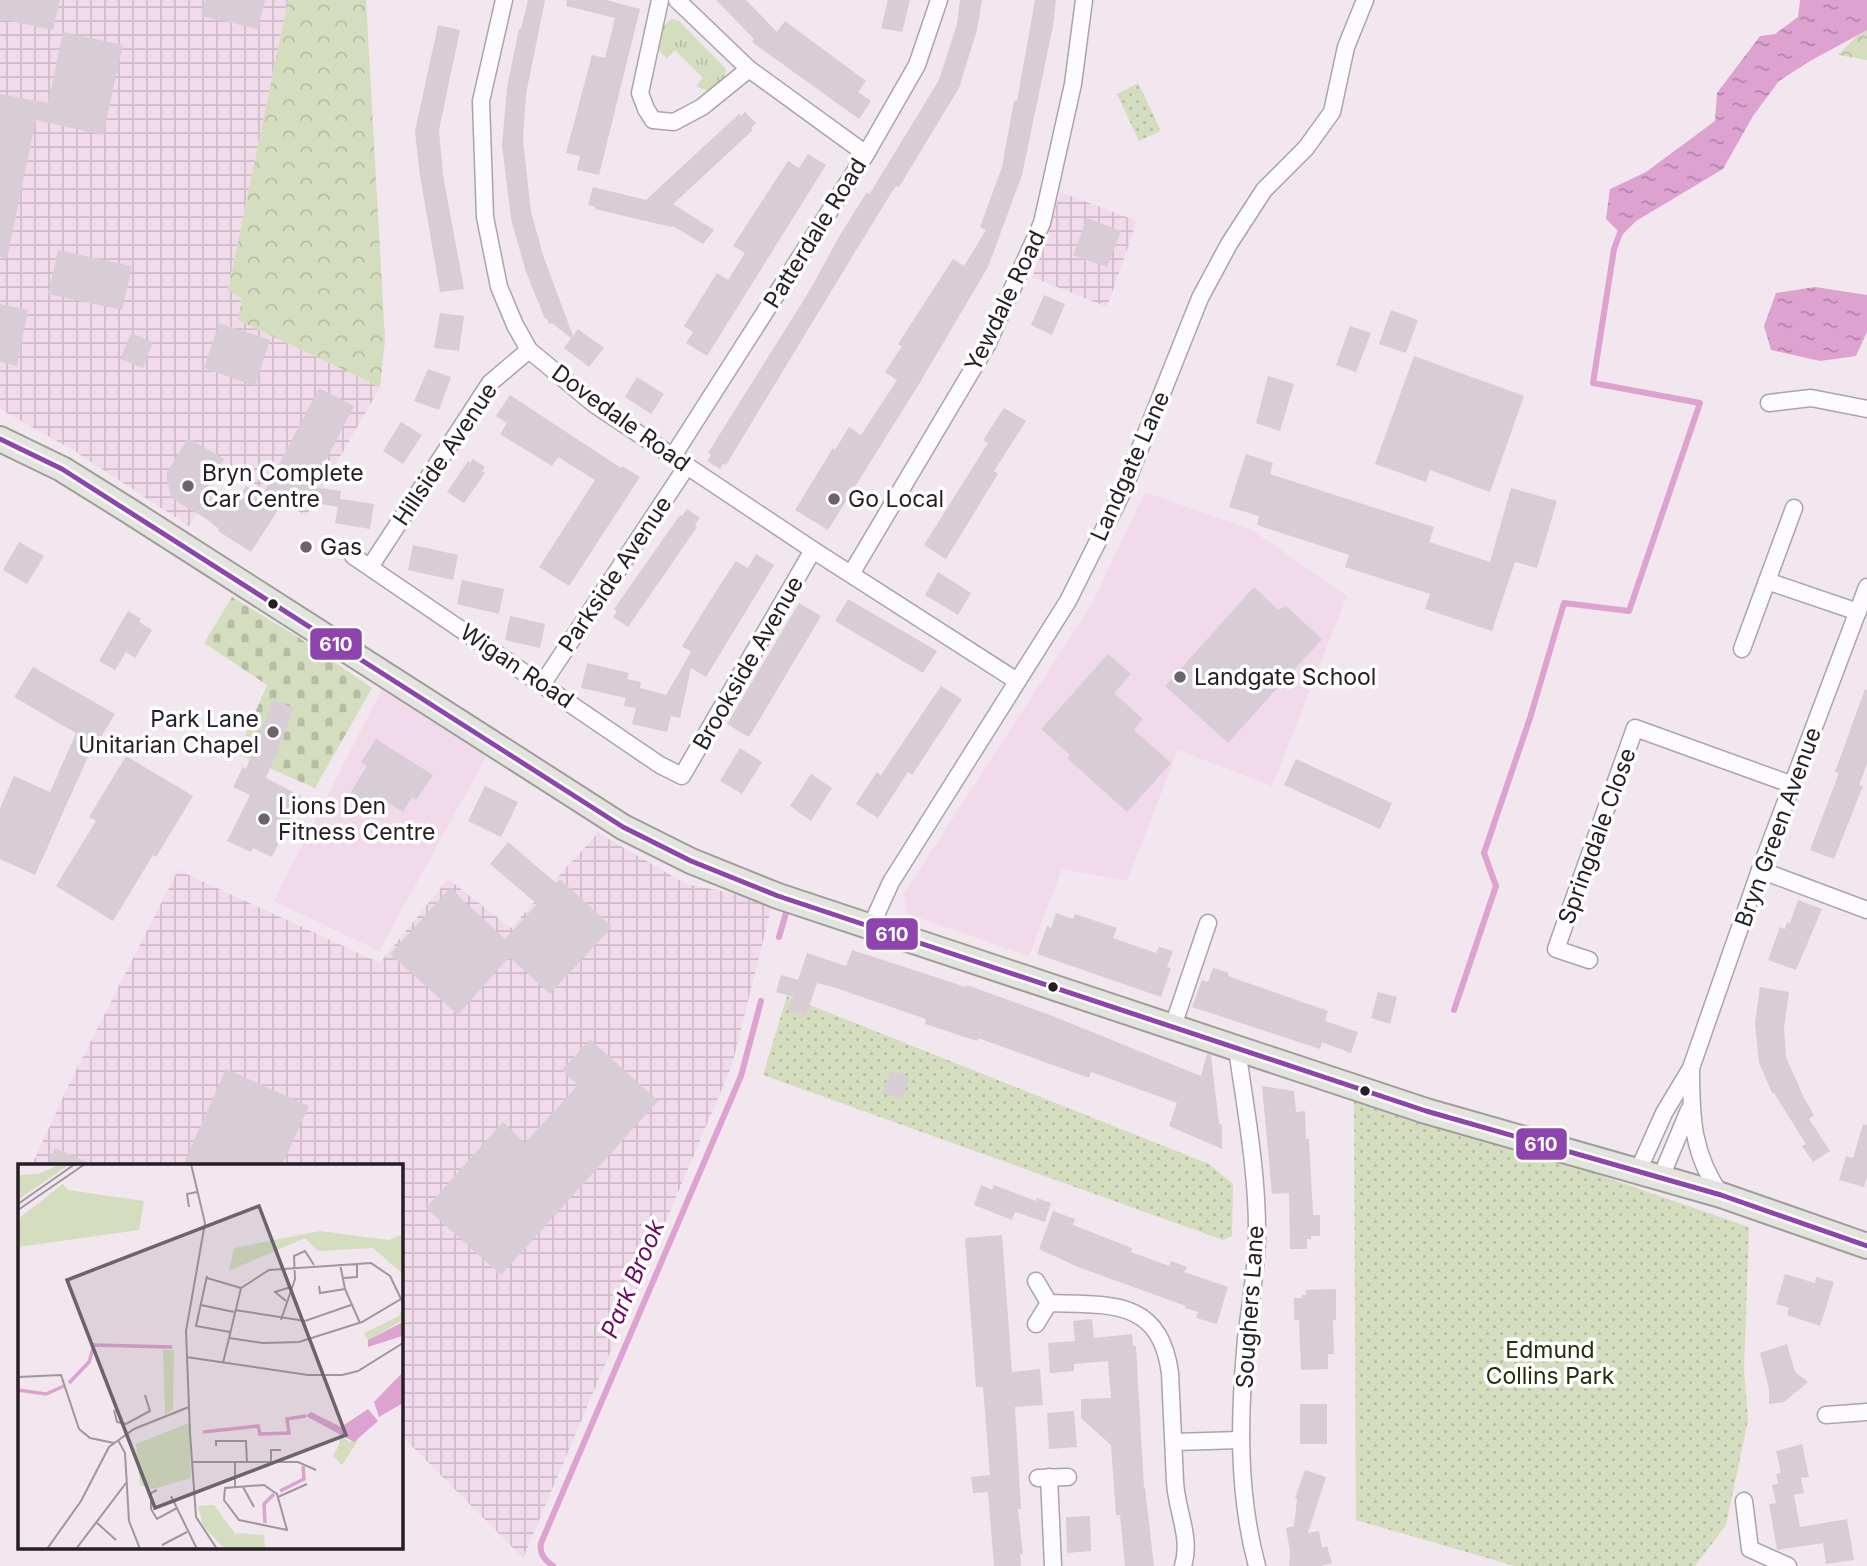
<svg xmlns="http://www.w3.org/2000/svg" width="1867" height="1566" font-family="Inter,sans-serif">
<style>
.built{fill:#f1dbeb}
.industrial{fill:url(#industrial-grid)}
.grass{fill:url(#grass-tufts)}
.forest{fill:url(#forest-crowns)}
.cemetery{fill:url(#cemetery-stones)}
.park{fill:url(#park-dots)}
.water{fill:url(#water-ripples)}
.lines{fill:none;stroke-linecap:round;stroke-linejoin:round}
.stream{stroke:#dda2d0;stroke-width:6}
.building{fill:#d8cdd5}
.minor-casing{stroke:#ada4ab;stroke-width:19}
.primary-casing{stroke:#a09d99;stroke-width:28}
.minor{stroke:#fdfbfd;stroke-width:16}
.primary{stroke:#e3e3df;stroke-width:24}
.bus-1-casing{stroke:#fff;stroke-width:10}
.bus-1{stroke:#8e44ad;stroke-width:5}
.poi-dot{fill:#6d646b;stroke:#fff;stroke-width:2.5}
.bus-dot{fill:#261e24;stroke:#fff;stroke-width:2.5}
.labels{text-anchor:middle;stroke-width:7;stroke-linejoin:round;paint-order:stroke}
.street-label{font-size:23px;fill:#261e24;stroke:#fff}
.poi-label{font-size:23px;fill:#261e24;stroke:#fff;text-anchor:start}
.park-label{font-size:23px;fill:#222f08;stroke:#fff}
.water-label{font-size:24px;font-style:italic;fill:#6d0a5e;stroke:#fff}
.inset-river{fill:none;stroke:#dda2d0;stroke-width:3.5}
.inset-road{fill:none;stroke:#a0969e;stroke-width:2}
.view{fill:#6d646b;fill-opacity:0.15;stroke:#6d646b;stroke-width:3.5}
.inset-edge{fill:none;stroke:#261e24;stroke-width:3.5}
.line-badge{stroke:#fff;stroke-width:2.5}
.badge-label{font-size:19px;text-anchor:middle;font-weight:bold;fill:#fff}
</style>
<defs>
<pattern id="industrial-grid" width="8" height="8" patternUnits="userSpaceOnUse" patternTransform="scale(1.75)"><rect width="8" height="8" fill="#f1dbeb"/><path d="M0 4h8M4 0v8" fill="none" stroke="#cebcc9"/></pattern>
<pattern id="grass-tufts" width="24" height="20" patternUnits="userSpaceOnUse" patternTransform="scale(1.75)"><rect width="24" height="20" fill="#d5ddbf"/><path d="M3 7l-1-3M5 7V3M7 7l1-3M15 17l-1-3M17 17v-4M19 17l1-3" fill="none" stroke="#b7bda4"/></pattern>
<pattern id="forest-crowns" width="20" height="18" patternUnits="userSpaceOnUse" patternTransform="scale(1.75)"><rect width="20" height="18" fill="#d5ddbf"/><path d="M2 6a3 3 0 1 1 6 0M12 15a3 3 0 1 1 6 0" fill="none" stroke="#b7bda4"/></pattern>
<pattern id="cemetery-stones" width="16" height="16" patternUnits="userSpaceOnUse" patternTransform="scale(1.75)"><rect width="16" height="16" fill="#d5ddbf"/><path d="M2 7V4a2 2 0 0 1 4 0v3zM10 15v-3a2 2 0 0 1 4 0v3z" fill="#b7bda4"/></pattern>
<pattern id="park-dots" width="8" height="8" patternUnits="userSpaceOnUse" patternTransform="scale(1.75)"><rect width="8" height="8" fill="#d5ddbf"/><path d="M2 2h.1M6 6h.1" fill="none" stroke="#b7bda4" stroke-width="1.8" stroke-linecap="round"/></pattern>
<pattern id="water-ripples" width="26" height="14" patternUnits="userSpaceOnUse" patternTransform="scale(1.75)"><rect width="26" height="14" fill="#dda2d0"/><path d="M2 4q2-2 4 0t4 0M15 11q2-2 4 0t4 0" fill="none" stroke="#b383a9"/></pattern>
</defs>
<rect width="100%" height="100%" fill="#f2e6ef"/>
<g class="built">
<polygon points="1145,492 1252,530 1347,596 1272,786 1178,750 1127,881 1062,869 1029,956 908,914 903,895 1092,604"/>
<polygon points="382,689 487,755 379,951 274,901"/>
</g>
<g class="industrial">
<polygon points="0,0 288,0 228,289 242,298 238,320 380,387 306,516 226,466 189,526 73,450 0,409"/>
<polygon points="1060,192 1137,221 1107,307 1032,277 1047,239"/>
<polygon points="598,833 686,884 773,901 732,1065 523,1558 401,1435 401,1165 32,1165 69,1084 178,870 380,963 448,879 511,928"/>
</g>
<path class="grass" d="M672,19L679,21L726,69C726,82 719,87 707,91L696,86L703,78L675,50L667,59L657,48C657,35 661,26 672,19Z"/>
<g class="forest">
<polygon points="288,0 366,0 385,340 380,387 238,320 242,299 228,290"/>
<polygon points="1867,30 1867,60 1838,55 1859,34"/>
</g>
<polygon class="cemetery" points="232,597 298,637 372,688 315,788 237,754 267,685 204,643"/>
<g class="park">
<polygon points="1138,83 1161,131 1139,141 1117,94"/>
<polygon points="787,996 1209,1164 1233,1184 1232,1236 1223,1240 763,1075"/>
<polygon points="1354,1090 1749,1227 1744,1369 1748,1420 1726,1525 1695,1566 1515,1566 1356,1520"/>
</g>
<g class="water">
<polygon points="1800,0 1867,0 1867,30 1810,61 1779,81 1753,116 1723,169 1636,221 1622,235 1606,219 1610,189 1646,172 1715,121 1717,93 1760,36 1775,34 1798,17"/>
<polygon points="1815,287 1867,295 1867,332 1856,356 1820,361 1771,350 1764,326 1776,293"/>
</g>
<g class="lines">
<g class="stream">
<polyline points="779,937 786,913"/>
<polyline points="1454,1010 1496,886 1484,853 1530,718 1564,603 1629,611 1700,403 1593,383 1614,249 1620,233"/>
<path d="M553,1566C545,1560 539,1554 541,1543L741,1076L761,1001"/>
</g>
</g>
<g class="building">
<polygon points="0,0 60,0 53,30 0,19"/>
<polygon points="205,0 265,0 258,29 201,16"/>
<polygon points="528,0 545,0 526,94 523,141 531,212 544,258 573,336 578,329 604,348 589,367 564,348 571,338 552,323 549,324 547,318 545,319 526,272 511,219 502,145 507,88 519,29 521,29"/>
<polygon points="567,0 606,0 640,9 599,175 577,170 580,156 566,153 592,55 605,58 615,18 566,6"/>
<polygon points="716,0 746,0 777,32 785,21 866,81 858,92 871,101 859,119 752,42 754,39"/>
<polygon points="888,0 910,0 902,32 881,28"/>
<polygon points="960,0 982,0 977,30 959,88 899,187 897,186 893,190 852,257 726,465 723,464 720,469 707,461 711,455 708,453 810,290 840,235 867,192 869,194 872,190 939,80 957,24"/>
<polygon points="1035,0 1056,0 1053,26 1022,175 988,267 919,384 828,530 795,510 833,448 835,450 849,427 861,435 897,380 885,372 902,346 898,344 953,259 964,266 986,230 980,227 1002,167 1014,101 1017,101"/>
<polygon points="438,25 460,30 439,130 443,175 464,289 440,292 419,169 415,131"/>
<polygon points="63,32 123,45 103,135 36,120 7,258 0,257 0,94 48,103"/>
<polygon points="745,112 756,123 751,128 753,130 673,204 714,230 703,244 673,226 671,227 595,209 595,207 588,205 593,187 646,200 739,114 741,116"/>
<polygon points="808,154 826,165 707,356 686,343 693,332 684,326 717,273 728,280 745,253 733,246 788,161 799,168"/>
<polygon points="1087,218 1121,231 1107,267 1073,255"/>
<polygon points="58,250 132,266 122,310 48,294"/>
<polygon points="1044,295 1065,304 1052,335 1031,325"/>
<polygon points="0,304 28,310 17,366 0,362"/>
<polygon points="1391,310 1418,320 1406,353 1379,344"/>
<polygon points="440,313 464,316 459,351 434,348"/>
<polygon points="219,323 270,340 255,386 204,368"/>
<polygon points="1350,326 1371,333 1356,372 1336,365"/>
<polygon points="131,333 153,342 143,368 120,359"/>
<polygon points="1414,356 1524,396 1490,492 1430,470 1426,482 1375,464"/>
<polygon points="428,369 451,377 439,410 414,401"/>
<polygon points="1268,376 1294,384 1280,431 1256,423"/>
<polygon points="637,377 664,394 651,414 625,397"/>
<polygon points="319,388 354,406 312,487 341,491 340,499 374,504 370,529 335,523 338,507 304,501 303,504 287,496 251,552 218,531 219,529 205,518 171,498 166,474 188,438 224,459 207,488 235,505 246,486 262,496"/>
<polygon points="510,395 621,468 622,466 640,477 569,586 539,567 595,480 558,457 552,466 500,434 507,423 496,416"/>
<polygon points="1004,408 1026,421 994,471 998,474 946,559 924,545 988,443 983,440"/>
<polygon points="401,422 422,435 403,464 383,451"/>
<polygon points="1246,454 1273,463 1270,474 1434,527 1429,542 1490,562 1511,488 1557,501 1537,568 1515,562 1492,631 1425,609 1430,594 1345,567 1349,555 1257,525 1259,516 1229,507"/>
<polygon points="473,459 485,467 482,471 485,473 464,503 447,492 468,461 470,463"/>
<polygon points="687,509 700,518 695,525 697,527 628,627 613,617 617,611 614,609 680,515 682,516"/>
<polygon points="19,542 44,556 27,584 3,570"/>
<polygon points="413,545 458,555 453,580 408,570"/>
<polygon points="756,554 774,565 706,677 691,668 680,718 671,716 667,732 632,724 636,708 624,706 626,698 581,688 587,663 629,673 627,679 641,682 640,688 666,695 691,652 682,646 715,593 736,561 748,568"/>
<polygon points="938,572 971,593 958,615 925,595"/>
<polygon points="462,580 504,589 499,614 457,604"/>
<polygon points="1254,587 1278,610 1286,606 1322,639 1228,743 1165,686"/>
<polygon points="848,599 937,651 923,673 835,621"/>
<polygon points="799,603 821,616 749,737 727,724"/>
<polygon points="128,611 141,619 139,622 152,630 135,658 126,652 115,670 99,661"/>
<polygon points="510,616 545,624 540,648 505,640"/>
<polygon points="1108,654 1131,674 1114,693 1143,719 1134,730 1171,763 1127,812 1067,758 1070,755 1041,729"/>
<polygon points="33,667 115,714 96,745 94,743 35,875 0,859 0,808 14,776 50,792 76,733 14,697"/>
<polygon points="941,686 962,699 912,775 908,772 878,818 856,804 877,772 881,775"/>
<polygon points="1865,689 1867,690 1867,764 1859,785 1863,786 1834,859 1810,850 1839,773 1835,772"/>
<polygon points="273,700 294,708 266,778 301,796 272,857 253,848 251,852 227,841 250,795 233,787 243,767 246,769"/>
<polygon points="376,739 433,775 416,800 412,797 403,812 385,801 377,813 349,795 367,766 361,762"/>
<polygon points="740,748 762,762 742,794 720,781"/>
<polygon points="126,756 193,796 156,857 153,855 113,921 56,886 96,821 89,817"/>
<polygon points="1296,759 1392,803 1380,829 1284,785"/>
<polygon points="811,774 832,788 811,821 790,806"/>
<polygon points="485,786 518,802 501,837 468,821"/>
<polygon points="508,842 556,883 560,879 612,927 550,994 509,957 458,1015 390,954 450,888 505,939 537,904 490,864"/>
<polygon points="1798,900 1822,909 1796,970 1768,960 1780,927 1785,929 1787,922 1790,923"/>
<polygon points="1056,913 1073,919 1075,914 1117,928 1113,938 1156,953 1159,947 1173,951 1167,967 1171,968 1161,997 1037,954 1047,926 1051,928"/>
<polygon points="852,950 966,987 967,985 1050,1015 1201,1076 1207,1054 1211,1055 1219,1124 1222,1125 1222,1149 1169,1126 1177,1103 1091,1072 1089,1078 978,1038 977,1041 925,1024 926,1019 833,987 817,983 806,1016 788,1010 793,997 776,992 781,975 798,980 807,953 846,966"/>
<polygon points="1213,968 1229,973 1228,976 1328,1011 1325,1020 1328,1022 1358,1032 1351,1053 1322,1042 1320,1049 1192,1007 1202,980 1208,982"/>
<polygon points="1760,987 1789,992 1784,1028 1786,1057 1804,1098 1814,1115 1809,1119 1830,1151 1813,1162 1802,1146 1806,1144 1774,1093 1772,1093 1759,1063 1755,1022"/>
<polygon points="1378,992 1397,997 1390,1024 1371,1018"/>
<polygon points="590,1039 658,1101 501,1275 426,1208 503,1122 525,1143 578,1085 562,1070"/>
<polygon points="226,1069 309,1106 282,1165 183,1165"/>
<polygon points="890,1071 909,1076 903,1099 883,1093"/>
<polygon points="1262,1086 1294,1091 1296,1112 1305,1111 1306,1139 1309,1139 1313,1215 1320,1215 1320,1236 1311,1236 1311,1239 1307,1239 1307,1249 1290,1249 1289,1193 1272,1194"/>
<polygon points="1863,1124 1867,1125 1867,1177 1864,1187 1839,1180 1846,1156 1853,1158"/>
<polygon points="55,1148 94,1165 47,1165"/>
<polygon points="981,1185 992,1190 994,1185 1036,1201 1037,1198 1051,1203 1045,1222 1015,1212 1012,1220 974,1205"/>
<polygon points="1053,1211 1075,1219 1073,1225 1132,1248 1131,1252 1169,1266 1171,1261 1187,1267 1184,1272 1228,1287 1217,1324 1196,1318 1198,1312 1185,1308 1186,1306 1078,1267 1039,1249"/>
<polygon points="1002,1235 1012,1372 1040,1369 1043,1405 1015,1407 1021,1509 1018,1509 1023,1554 1020,1554 1021,1566 994,1566 988,1492 973,1493 971,1477 990,1475 983,1387 976,1387 965,1238"/>
<polygon points="1785,1274 1815,1283 1816,1277 1834,1282 1820,1326 1787,1315 1789,1308 1776,1304"/>
<polygon points="1336,1289 1336,1320 1333,1320 1334,1354 1328,1354 1328,1369 1301,1370 1299,1320 1294,1320 1294,1298 1302,1298 1302,1295 1306,1295 1306,1290"/>
<polygon points="1092,1319 1094,1338 1132,1334 1133,1346 1136,1346 1144,1488 1145,1488 1154,1566 1125,1566 1120,1515 1116,1515 1111,1445 1081,1418 1081,1399 1111,1398 1108,1361 1074,1364 1074,1371 1050,1373 1048,1343 1075,1341 1073,1321"/>
<polygon points="1787,1344 1795,1372 1808,1382 1784,1402 1769,1404 1769,1389 1760,1353"/>
<rect x="1300" y="1404" width="27" height="40"/>
<polygon points="1074,1411 1077,1447 1049,1449 1047,1413"/>
<polygon points="1802,1444 1809,1477 1801,1478 1804,1493 1794,1495 1800,1527 1847,1519 1854,1560 1826,1564 1823,1543 1777,1550 1769,1504 1776,1503 1772,1485 1778,1484 1776,1474 1781,1473 1776,1451"/>
<polygon points="1305,1470 1326,1477 1308,1533 1319,1531 1322,1548 1327,1546 1332,1563 1321,1566 1289,1566 1290,1552 1286,1528 1294,1526 1297,1499 1295,1498"/>
<polygon points="1090,1516 1091,1551 1067,1553 1066,1517"/>
</g>
<g class="lines">
<defs>
<g id="minor">
<polyline points="504,0 481,101 485,217 499,287 515,325 529,350 594,404 813,550 1017,681"/>
<polyline points="660,0 640,93 646,109 653,120 674,122 702,107 749,69"/>
<polyline points="677,0 749,69 866,154"/>
<polyline points="1769,403 1811,398 1867,409"/>
<polyline points="673,456 866,154 917,65 939,0"/>
<polyline points="1794,508 1767,581 1858,612"/>
<polyline points="353,556 660,765 682,776 813,550"/>
<polyline points="370,567 490,383 529,350"/>
<polyline points="851,574 987,345 1042,223 1073,84 1084,0"/>
<polyline points="1742,649 1767,581"/>
<polyline points="543,683 687,466"/>
<polyline points="1760,870 1867,910"/>
<polyline points="871,926 891,882 1068,601 1123,491 1200,298 1229,244 1264,190 1306,148 1332,112 1346,47 1365,0"/>
<polyline points="1589,960 1556,949 1635,728 1793,785"/>
<polyline points="1173,1026 1208,923"/>
<path d="M1237,1049C1246,1112 1258,1175 1257,1239C1256,1272 1250,1306 1246,1339C1239,1415 1237,1492 1257,1566"/>
<path d="M1691,1068C1691,1117 1692,1154 1721,1195"/>
<polyline points="1638,1171 1664,1113 1691,1068 1760,870 1867,587"/>
<polyline points="1661,1177 1689,1110"/>
<polyline points="1036,1281 1049,1303"/>
<path d="M1036,1324L1049,1303C1109,1305 1160,1298 1170,1373C1172,1409 1173,1445 1175,1481C1176,1510 1192,1537 1183,1566"/>
<polyline points="1826,1415 1867,1412"/>
<polyline points="1174,1442 1240,1440"/>
<polyline points="1049,1477 1053,1566"/>
<polyline points="1038,1478 1068,1477"/>
<polyline points="1744,1501 1750,1549 1788,1566"/>
</g>
<polyline id="primary" points="0,439 62,469 131,512 623,827 691,861 778,896 1426,1111 1721,1195 1867,1246"/>
</defs>
<use href="#minor" class="minor-casing"/>
<use href="#primary" class="primary-casing"/>
<use href="#minor" class="minor"/>
<use href="#primary" class="primary"/>
<defs>
<polyline id="bus-1" points="0,439 62,469 623,827 691,861 778,896 1426,1111 1721,1195 1867,1246"/>
</defs>
<use href="#bus-1" class="bus-1-casing"/>
<use href="#bus-1" class="bus-1"/>
</g>
<g class="poi-dot">
<circle cx="188" cy="486" r="7"/>
<circle cx="834" cy="499" r="7"/>
<circle cx="306" cy="547" r="7"/>
<circle cx="1180" cy="677" r="7"/>
<circle cx="273" cy="732" r="7"/>
<circle cx="264" cy="819" r="7"/>
</g>
<g class="bus-dot">
<circle cx="273" cy="604" r="6"/>
<circle cx="1053" cy="987" r="6"/>
<circle cx="1365" cy="1091" r="6"/>
</g>
<g class="labels">
<g class="street-label">
<text transform="translate(815 233) rotate(-58)" y="8">Patterdale Road</text>
<text transform="translate(1005 301) rotate(-64)" y="8">Yewdale Road</text>
<text transform="translate(621 418) rotate(36)" y="8">Dovedale Road</text>
<text transform="translate(445 454) rotate(-56)" y="8">Hillside Avenue</text>
<text transform="translate(1130 466) rotate(-66)" y="8">Landgate Lane</text>
<text transform="translate(615 574) rotate(-56)" y="8">Parkside Avenue</text>
<text transform="translate(748 663) rotate(-60)" y="8">Brookside Avenue</text>
<text transform="translate(517 666) rotate(34)" y="8">Wigan Road</text>
<text transform="translate(1778 827) rotate(-70)" y="8">Bryn Green Avenue</text>
<text transform="translate(1597 836) rotate(-70)" y="8">Springdale Close</text>
<text transform="translate(1250 1307) rotate(-86)" y="8">Soughers Lane</text>
</g>
<g class="poi-label">
<text x="202" y="481">Bryn Complete<tspan x="202" dy="26">Car Centre</tspan></text>
<text x="848" y="507">Go Local</text>
<text x="320" y="555">Gas</text>
<text x="1194" y="685">Landgate School</text>
<text x="259" y="727" text-anchor="end">Park Lane<tspan x="259" dy="26">Unitarian Chapel</tspan></text>
<text x="278" y="814">Lions Den<tspan x="278" dy="26">Fitness Centre</tspan></text>
</g>
<g class="park-label">
<text x="1550" y="1358">Edmund<tspan x="1550" dy="26">Collins Park</tspan></text>
</g>
<g class="water-label">
<text transform="translate(633 1279) rotate(-67)" y="8">Park Brook</text>
</g>
</g>
<g transform="translate(18 1164)">
<rect width="385" height="385" fill="#f2e6ef"/>
<path d="M45,20L50,26L126,37L121,66L0,83V55ZM196,341L218,371L217,384L207,385L185,362L180,342Z" fill="#d5ddbf"/>
<path d="M43,0H52L0,36V11L20,10ZM302,67L371,76L385,70V110L355,84L300,87L287,74L211,107L216,84ZM385,141V156L350,176L346,169L381,152ZM320,270L332,278L341,275L324,301L315,292L322,279ZM219,369L246,371L247,385H213Z" fill="#d5ddbf"/>
<path d="M145,186H156L155,245L147,251ZM171,259L173,314L135,325L122,321L118,280Z" fill="#d5ddbf"/>
<path d="M385,158L384,172L350,183V176ZM385,208V239L361,253L356,238ZM350,245L360,257L336,278L288,252L293,248L323,263Z" fill="#dda2d0"/>
<path class="inset-river" d="M51,219L71,198L76,181L154,183M0,226L28,230L46,222M185,268L240,262L242,270L271,269L269,255L288,252M262,327L286,315L285,302M247,359L246,340L256,330"/>
<path class="inset-road" d="M173,0L187,59L168,167L172,269L178,353L199,385M0,40L57,0M171,43L169,30L179,28M0,46L67,0M322,100L327,125L342,159M189,112L178,162L212,168M189,114L223,124M325,114L339,113V99M301,122L302,129L327,125M268,137L257,128L273,123M183,141L216,148M217,146L287,157L333,141M263,156L277,115L276,92L287,87L296,101M211,174L245,179L281,178L344,158L383,135M168,193L290,211H324L340,207L385,179M205,199L223,124L251,106L353,99L372,112L385,139M0,213L43,211L61,265L72,274L96,279M96,246L99,258L108,260L132,247L127,231M100,276L107,289L111,357L122,385M198,282V277H228L229,299M174,298H280L298,306M217,299V323M253,299V286H263M246,321L259,330L269,366L221,356L206,336L207,324ZM225,323L236,343M139,326L133,329V345L139,355L159,344M153,332L179,385M260,333L289,320M78,358L98,376M144,381L169,368M29,385L63,337L91,283L116,265L171,243M58,385L108,319"/>
<path class="view" d="M241,42L328,271L137,344L49,116Z"/>
<rect width="385" height="385" class="inset-edge"/>
</g>
<g class="line-badge">
<rect x="309" y="627" width="54" height="34" rx="7" fill="#8e44ad"/>
<rect x="865" y="917" width="54" height="34" rx="7" fill="#8e44ad"/>
<rect x="1515" y="1127" width="53" height="34" rx="7" fill="#8e44ad"/>
</g>
<g class="badge-label">
<text x="336" y="651">610</text>
<text x="892" y="941">610</text>
<text x="1541" y="1151">610</text>
</g>
</svg>
